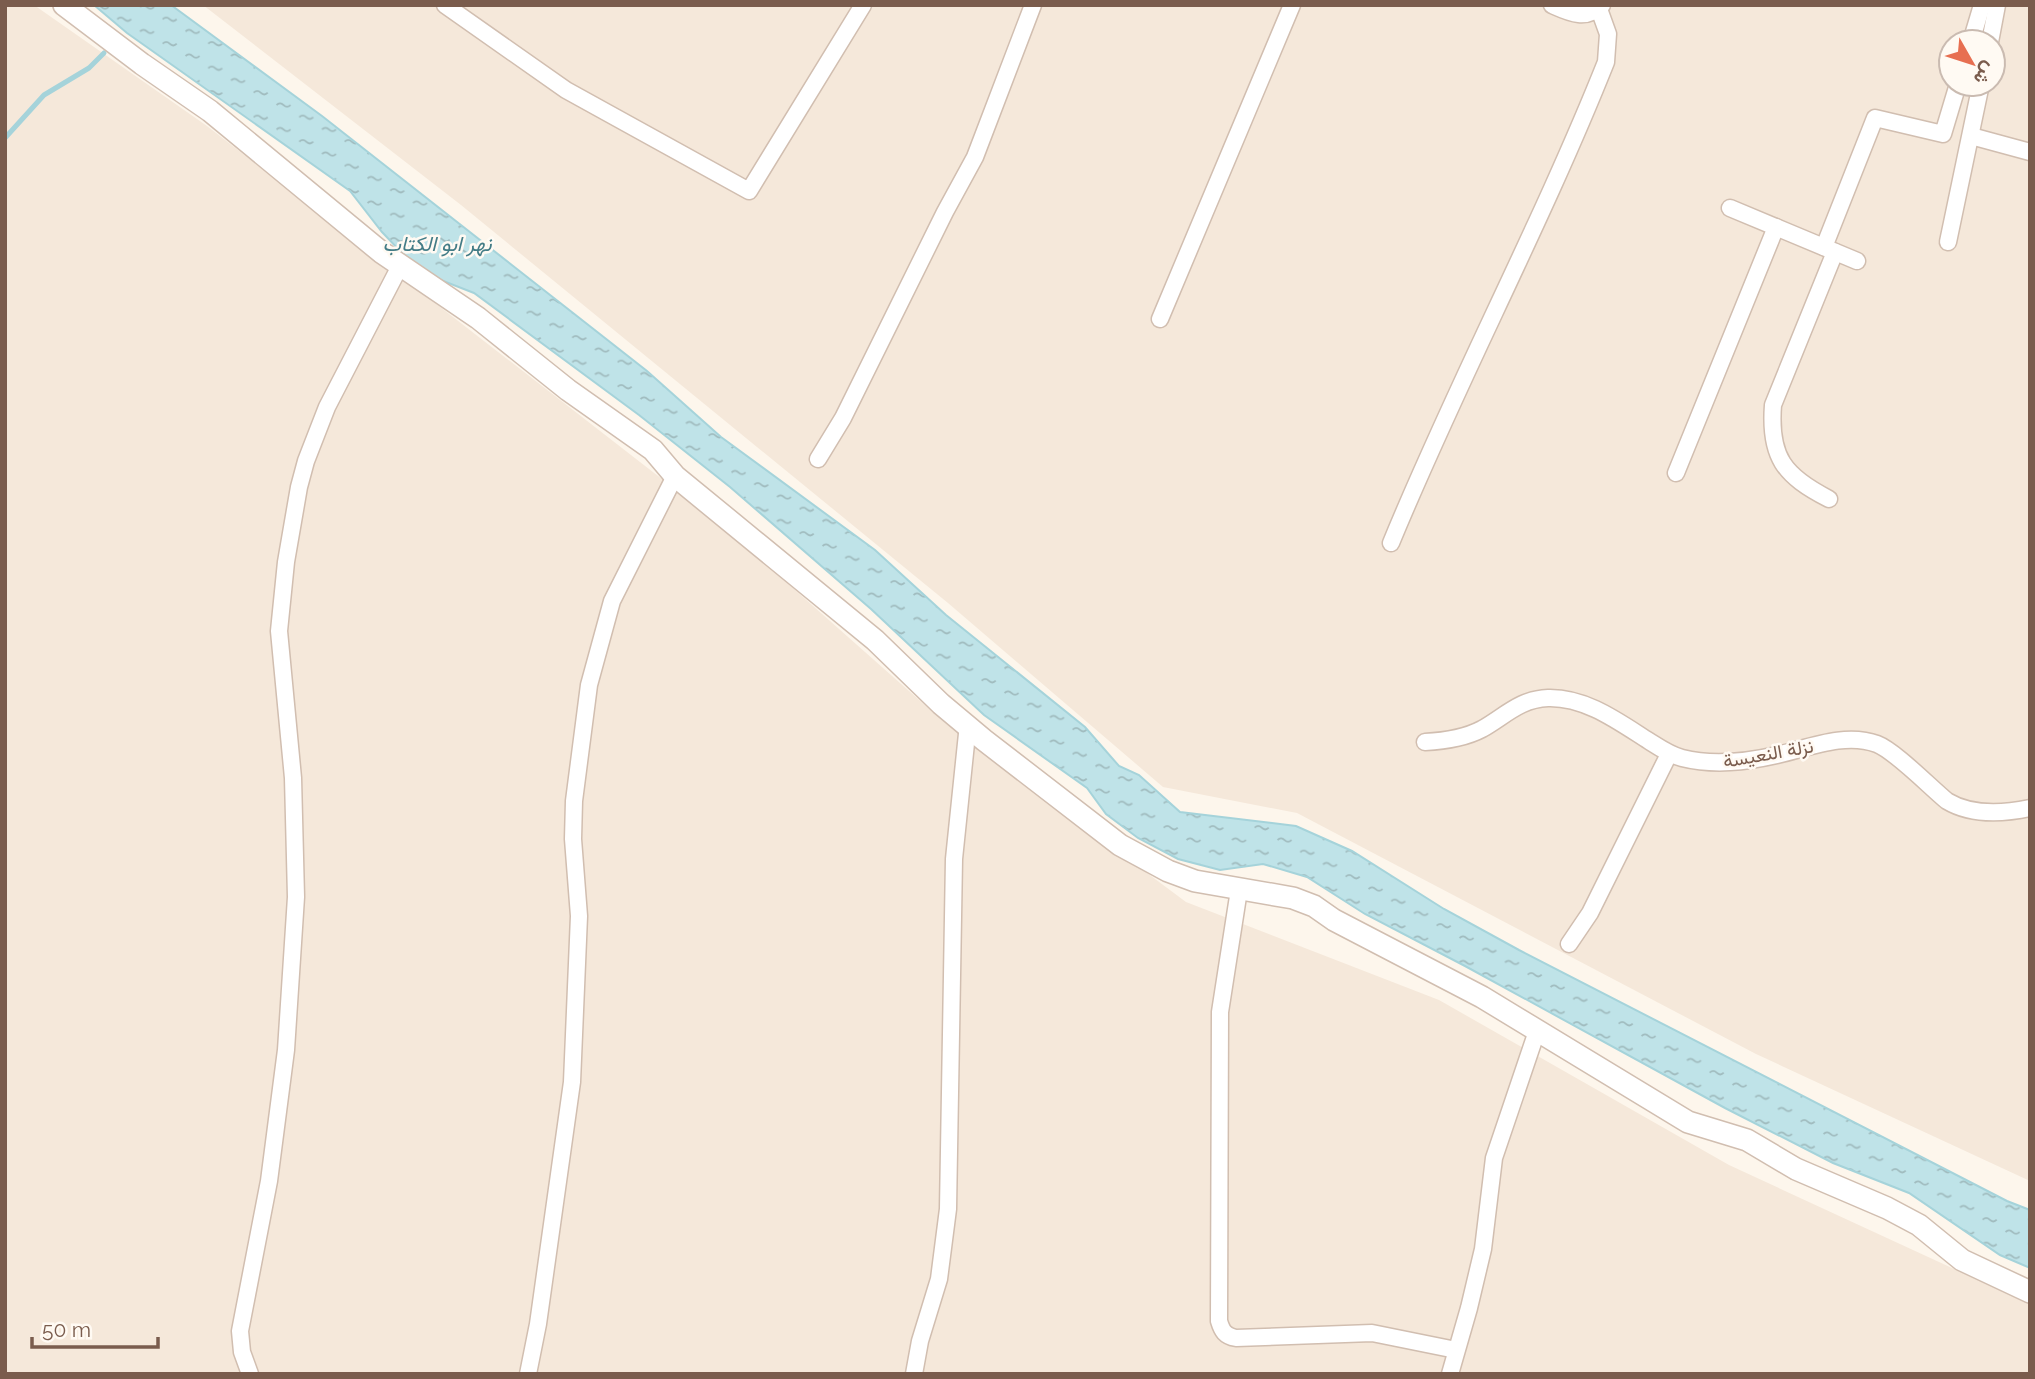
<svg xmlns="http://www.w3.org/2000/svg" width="2035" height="1379" font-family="Raleway,Vazirmatn,sans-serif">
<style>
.residential{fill:#f5e8da;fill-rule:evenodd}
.water{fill:url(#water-ripples);stroke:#a5d3da;stroke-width:2}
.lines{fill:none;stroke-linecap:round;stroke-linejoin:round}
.stream{stroke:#a5d3da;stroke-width:5}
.minor-casing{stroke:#d1beb0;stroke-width:19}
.tertiary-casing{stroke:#d1beb0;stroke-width:24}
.minor{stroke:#fff;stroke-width:16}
.tertiary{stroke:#fff;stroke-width:21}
.labels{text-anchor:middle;stroke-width:5;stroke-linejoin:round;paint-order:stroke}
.street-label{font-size:19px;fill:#7a5c4d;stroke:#fffaf3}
.water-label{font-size:21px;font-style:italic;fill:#437c86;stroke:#fffaf3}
</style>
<defs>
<pattern id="water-ripples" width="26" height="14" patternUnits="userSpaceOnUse" patternTransform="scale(1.75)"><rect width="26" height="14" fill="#bfe3e8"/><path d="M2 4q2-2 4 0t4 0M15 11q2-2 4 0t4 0" fill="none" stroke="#a0bbbe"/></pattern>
</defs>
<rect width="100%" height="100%" fill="#fdf6ec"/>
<g class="residential">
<polygon points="5,5 34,5 207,126 725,528 944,722 1186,902 1439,1000 1729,1165 2030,1304 2030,1374 5,1374"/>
<path d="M203,5H2030V1181L1756,1054L1297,813L1163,787L948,603L461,205ZM1951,42H1993V84H1951Z"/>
</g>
<polygon class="water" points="94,5 171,5 322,116 647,371 721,437 875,550 946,615 1085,727 1119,766 1139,775 1180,812 1296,826 1352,851 1444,909 1519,950 2007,1201 2030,1210 2030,1268 2000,1255 1909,1193 1833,1163 1725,1108 1465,966 1365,914 1307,877 1263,864 1220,870 1178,859 1138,838 1106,814 1087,788 984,715 871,609 730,487 639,415 474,293 420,272 382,232 350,191 127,33"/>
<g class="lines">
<polyline class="stream" points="5,138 44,95 89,68 104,53"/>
<defs>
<g id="minor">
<polyline points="445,5 566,90 749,191 863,5"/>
<path d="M1552,5C1570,13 1586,21 1602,5"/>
<polyline points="1971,42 1982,5"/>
<polyline points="1990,42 1997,5"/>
<polyline points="1971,136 2030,152"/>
<polyline points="1730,208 1857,261"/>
<polyline points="1948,242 1981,84"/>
<polyline points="1824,247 1875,118 1943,134 1958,84"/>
<polyline points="1160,319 1292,5"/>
<polyline points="818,459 843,418 945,212 975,157 1033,5"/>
<polyline points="1676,473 1776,227"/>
<path d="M1829,499C1784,476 1769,457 1773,405L1835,252"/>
<path d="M1391,543C1458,380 1541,225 1606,62L1608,34L1599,9"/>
<path d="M1425,742C1445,741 1465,738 1482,729C1505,716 1520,699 1548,698C1586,697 1619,722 1649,741C1660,748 1670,755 1682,758C1714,766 1746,762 1777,755C1808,748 1845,732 1877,744C1895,751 1930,787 1947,801C1972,816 2002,814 2030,808"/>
<path d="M1239,890L1220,1012L1219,1321C1222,1331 1225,1336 1236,1338L1372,1333L1456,1350"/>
<polyline points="1569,944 1590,913 1669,754"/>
<polyline points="250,1374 242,1352 240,1331 269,1181 286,1050 296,897 293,778 279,631 286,562 299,487 306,461 327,407 400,266"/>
<polyline points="528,1374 538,1324 572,1082 579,916 573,839 574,801 589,685 612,601 675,476"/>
<polyline points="914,1374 920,1341 939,1279 948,1209 954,859 968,724"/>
<polyline points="1450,1374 1469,1308 1483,1249 1494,1158 1537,1031"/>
</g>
<polyline id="tertiary" points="64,5 142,64 210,111 381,252 478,318 568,390 653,450 675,476 875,640 941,704 984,740 1120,845 1168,871 1195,881 1293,898 1314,906 1334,920 1482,997 1688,1122 1747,1140 1796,1169 1887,1208 1919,1225 1962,1260 2030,1292"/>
</defs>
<use href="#minor" class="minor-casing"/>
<use href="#tertiary" class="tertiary-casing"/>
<use href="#minor" class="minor"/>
<use href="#tertiary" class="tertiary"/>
</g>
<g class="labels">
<g class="street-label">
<text transform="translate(1768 753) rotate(-10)" y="7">نزلة النعيسة</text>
</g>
<g class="water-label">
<text x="437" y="251">نهر ابو الكتاب</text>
</g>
</g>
<rect width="2035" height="1379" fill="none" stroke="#7a5c4d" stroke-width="14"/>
<g transform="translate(1972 63) rotate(129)"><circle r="33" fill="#fffaf3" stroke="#cabbb1" stroke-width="2"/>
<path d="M0-5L12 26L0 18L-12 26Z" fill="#e76f51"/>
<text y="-10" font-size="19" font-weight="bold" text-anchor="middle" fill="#7a5c4d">ش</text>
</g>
<path d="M32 1337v10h126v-10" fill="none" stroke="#7a5c4d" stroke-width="3.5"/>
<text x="42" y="1337" font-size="21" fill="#7a5c4d" stroke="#fffaf3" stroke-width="5" paint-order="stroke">50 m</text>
</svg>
